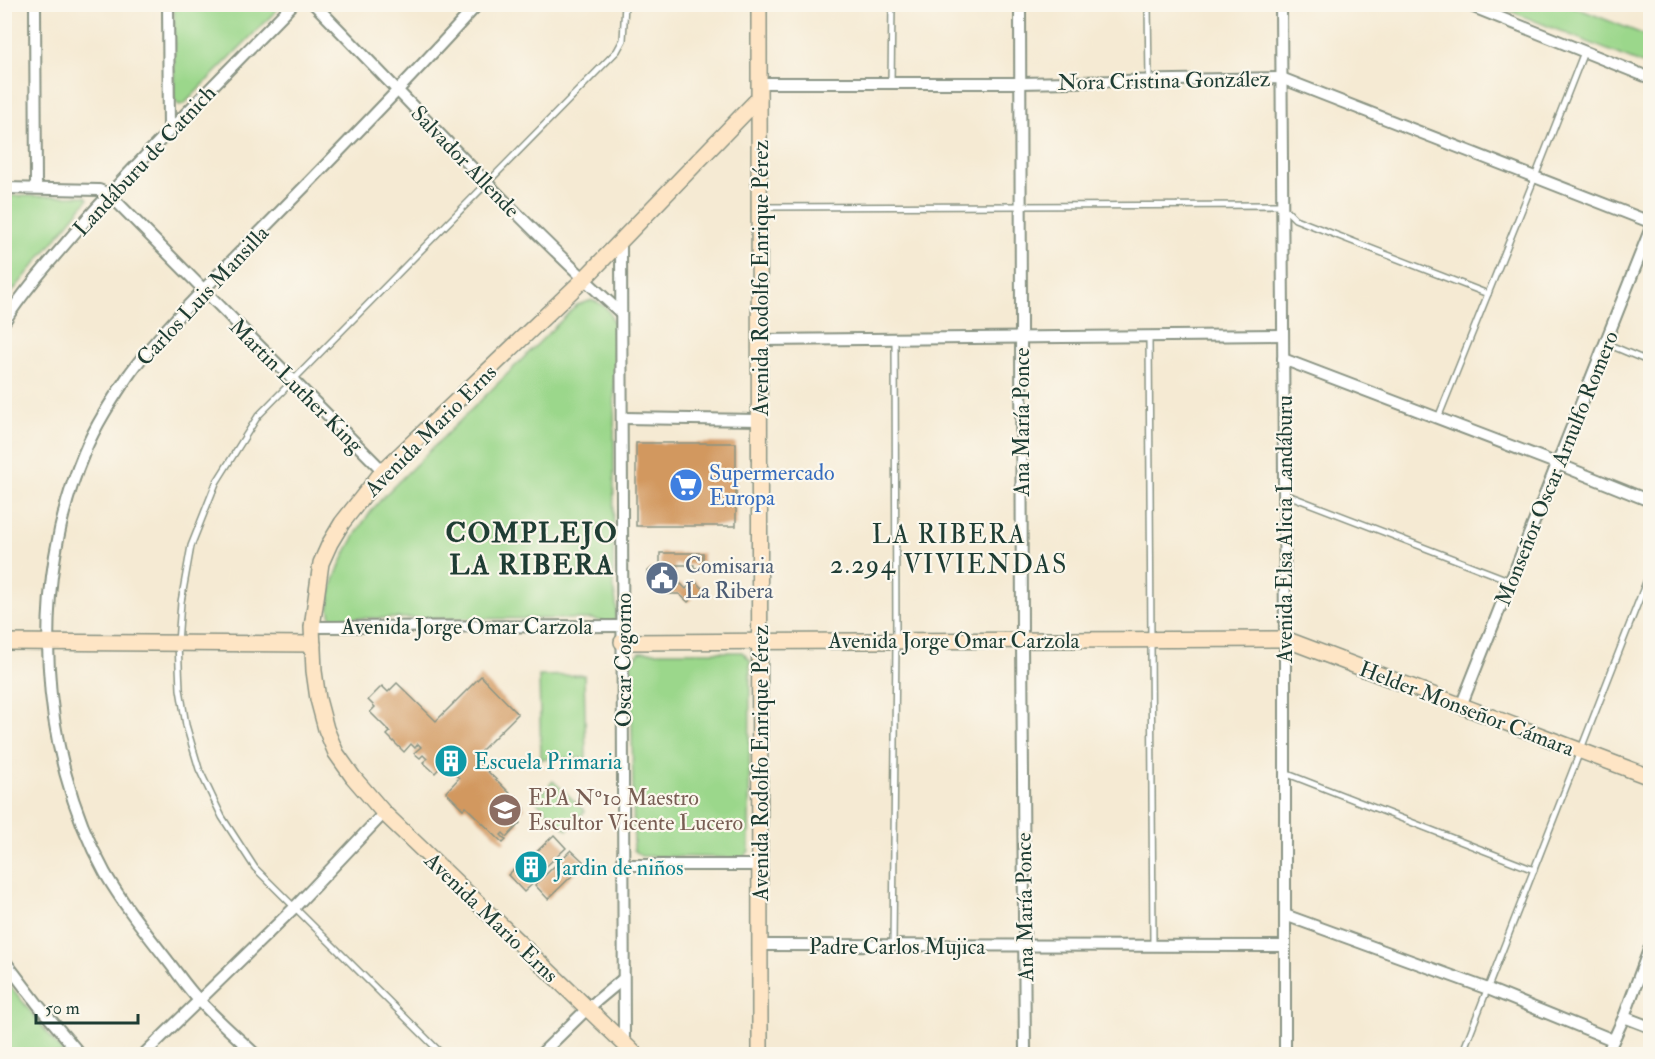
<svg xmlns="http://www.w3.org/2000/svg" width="1655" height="1059" font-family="'IM FELL Double Pica',serif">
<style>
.green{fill:#9bd78b;stroke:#5d8a60;stroke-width:1.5}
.building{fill:#d2985e}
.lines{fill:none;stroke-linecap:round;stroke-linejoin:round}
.lane-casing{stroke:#8a9484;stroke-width:8}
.street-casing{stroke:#8a9484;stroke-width:14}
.secondary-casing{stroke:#8a9484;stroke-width:18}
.lane{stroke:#fff;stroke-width:5}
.street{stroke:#fff;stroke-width:10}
.secondary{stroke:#fee5c5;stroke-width:15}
.labels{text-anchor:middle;stroke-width:4.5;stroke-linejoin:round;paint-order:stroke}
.street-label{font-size:22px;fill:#1f3d34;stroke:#fbf7ec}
.shop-label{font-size:22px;fill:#366cbe;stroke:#fbf7ec;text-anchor:start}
.service-label{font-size:22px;fill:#4e5e75;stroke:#fbf7ec;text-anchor:start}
.culture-label{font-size:22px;fill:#0d838f;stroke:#fbf7ec;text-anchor:start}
.education-label{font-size:22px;fill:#785e54;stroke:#fbf7ec;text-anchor:start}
.quarter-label{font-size:26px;letter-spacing:1.5px;fill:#1f3d34;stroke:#fbf7ec}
.district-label{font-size:28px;font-weight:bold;letter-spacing:1.5px;fill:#1f3d34;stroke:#fbf7ec}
</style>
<rect width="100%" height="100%" fill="#fbf7ec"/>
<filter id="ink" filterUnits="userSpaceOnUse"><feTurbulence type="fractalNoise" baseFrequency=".0167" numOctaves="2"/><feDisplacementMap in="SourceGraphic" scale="12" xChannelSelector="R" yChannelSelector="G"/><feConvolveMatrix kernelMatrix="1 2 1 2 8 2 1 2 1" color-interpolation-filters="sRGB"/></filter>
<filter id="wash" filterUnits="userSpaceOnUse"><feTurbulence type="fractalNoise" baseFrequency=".008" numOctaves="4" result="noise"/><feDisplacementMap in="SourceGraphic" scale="24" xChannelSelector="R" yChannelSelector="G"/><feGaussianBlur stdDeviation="1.35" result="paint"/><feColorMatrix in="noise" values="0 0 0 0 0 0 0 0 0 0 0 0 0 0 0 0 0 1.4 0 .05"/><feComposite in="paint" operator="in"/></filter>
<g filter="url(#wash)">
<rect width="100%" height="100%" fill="#f5ead3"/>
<g class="green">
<polygon points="175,5 278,4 278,9 184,104 179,105 176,102 174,98 174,9"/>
<polygon points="1495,5 1569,5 1650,37 1650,67"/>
<polygon points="5,196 86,196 88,199 5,301"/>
<path d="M592,300C609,306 611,313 615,330L613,585C614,593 621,618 612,622C606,623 598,620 592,619L332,618C319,595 355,532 370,513C374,507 380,501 385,495L577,305Z"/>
<polygon points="640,652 742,652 750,660 749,851 743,858 641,856 634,850 631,663"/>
<polygon points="584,675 586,758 541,759 539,676"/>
<polygon points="553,781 585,811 567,830 535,800"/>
<polygon points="5,979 64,1054 5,1054"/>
</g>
<g id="blocks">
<g class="building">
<rect x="636" y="443" width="100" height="83"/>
<polygon points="660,553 703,553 703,568 694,568 694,565 675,565 675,584 681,584 686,589 694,580 704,590 699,597 696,594 688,602 679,594 666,594 662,587 657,587 656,582 653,582 648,577 648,571 652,568 660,568"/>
<polygon points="481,676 518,714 474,758 525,808 515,818 520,823 507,837 503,833 501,835 506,840 503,843 466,807 463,809 446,792 459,778 444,763 435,773 423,762 427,759 423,755 420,758 414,753 421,747 418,744 415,748 411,744 404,752 387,735 390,732 370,712 375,707 368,700 382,686 388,692 397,683 436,721"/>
<polygon points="554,835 566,848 539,873 541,876 524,892 508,875 526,858 528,860"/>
<polygon points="571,850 585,863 548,899 535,885"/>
</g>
</g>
</g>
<g filter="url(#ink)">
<use href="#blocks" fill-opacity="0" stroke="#8a9484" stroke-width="1.5"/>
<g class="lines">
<defs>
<g id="lane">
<polyline points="1148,4 1149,80"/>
<polyline points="891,83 892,4"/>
<polyline points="761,207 1281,205 1295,219 1488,294"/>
<polyline points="1149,336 1153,946"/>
<polyline points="1605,343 1650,362"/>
<polyline points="1438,418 1535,177 1584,52"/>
<polyline points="1285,494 1511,581"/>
<polyline points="1285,773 1534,870"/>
<polyline points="893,946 896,641 895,339"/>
<polyline points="442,1054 255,868 222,817 199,769 186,725 180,689 178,643 181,602 191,546 216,483 258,416 617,51 623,40 625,4"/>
<polyline points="1462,1054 1650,572"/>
</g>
<g id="street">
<polyline points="35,4 36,188"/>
<polyline points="168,4 169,131"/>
<path d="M314,4C416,108 514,216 621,313"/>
<polyline points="1020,4 1022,640 1025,1054"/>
<polyline points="1281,4 1285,639 1285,1054"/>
<polyline points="1466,4 1650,78"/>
<polyline points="759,83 1019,83 1281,78 1650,222"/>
<polyline points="4,188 99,190 109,194 383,471"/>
<polyline points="621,241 624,1044"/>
<path d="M4,322C27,286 57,254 84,222C151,147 223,76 293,4"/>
<polyline points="760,340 1283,335"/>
<polyline points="1283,359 1558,464 1650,501"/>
<polyline points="622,418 760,420"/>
<polyline points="312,627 622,626"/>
<polyline points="1461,706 1650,230"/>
<polyline points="624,865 761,865"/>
<polyline points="1285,915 1488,989 1613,1040"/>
<polyline points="760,945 1285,946"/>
<polyline points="4,960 39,1006 80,1054"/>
<polyline points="1624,1017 1650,1027"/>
<polyline points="144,1054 294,908 384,813"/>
<path d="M255,1054C237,1037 217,1020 200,1001C188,989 179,975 168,961C146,933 123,904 105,873C37,750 30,582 84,453C95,426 112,400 128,376C144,353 163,333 182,312C208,285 235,257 262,230C335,156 408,81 478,4"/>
<polyline points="541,1054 587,1009 623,979"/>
<polyline points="1607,1054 1624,1017 1650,947"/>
</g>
<g id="secondary">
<polyline points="759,4 760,1054"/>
<polyline points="4,642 313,644"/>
<polyline points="622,642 1285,639 1650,777"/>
<polyline points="635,1054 384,813 353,777 336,753 326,729 318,699 314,671 312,627 321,563 330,543 342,523 383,471 584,279 759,98"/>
</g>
</defs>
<use href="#lane" class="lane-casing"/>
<use href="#street" class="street-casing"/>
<use href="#secondary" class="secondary-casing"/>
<use href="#lane" class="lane"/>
<use href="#street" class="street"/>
<use href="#secondary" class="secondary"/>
</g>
</g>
<defs>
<symbol id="supermarket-disc" viewBox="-11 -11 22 22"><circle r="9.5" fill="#3f7fe0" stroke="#fbf7ec"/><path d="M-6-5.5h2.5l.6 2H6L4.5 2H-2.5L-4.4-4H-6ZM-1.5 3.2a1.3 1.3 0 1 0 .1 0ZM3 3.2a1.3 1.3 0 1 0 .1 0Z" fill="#fff"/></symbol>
<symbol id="civic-disc" viewBox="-11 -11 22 22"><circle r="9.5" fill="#5c6f8a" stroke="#fbf7ec"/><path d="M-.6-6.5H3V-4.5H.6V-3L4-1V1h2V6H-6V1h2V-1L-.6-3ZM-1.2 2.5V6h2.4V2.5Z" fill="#fff"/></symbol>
<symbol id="building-disc" viewBox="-11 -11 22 22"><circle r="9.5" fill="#0f9aa8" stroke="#fbf7ec"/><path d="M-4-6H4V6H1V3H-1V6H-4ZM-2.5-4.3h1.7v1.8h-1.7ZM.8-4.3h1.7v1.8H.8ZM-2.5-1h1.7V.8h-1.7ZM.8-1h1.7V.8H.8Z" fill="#fff"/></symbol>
<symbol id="school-disc" viewBox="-11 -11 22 22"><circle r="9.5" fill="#8d6e63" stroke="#fbf7ec"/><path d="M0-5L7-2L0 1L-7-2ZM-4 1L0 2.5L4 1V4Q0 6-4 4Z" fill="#fff"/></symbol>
</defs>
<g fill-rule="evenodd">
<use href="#supermarket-disc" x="667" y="466" width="38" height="38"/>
<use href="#civic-disc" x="643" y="559" width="38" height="38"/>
<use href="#building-disc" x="432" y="742" width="38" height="38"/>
<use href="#school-disc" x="486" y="791" width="38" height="38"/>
<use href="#building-disc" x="512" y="848" width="38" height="38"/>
</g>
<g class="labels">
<g class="street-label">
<text transform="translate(1164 80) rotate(-1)" y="8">Nora Cristina González</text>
<text transform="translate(144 160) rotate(-47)" y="8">Landáburu de Catnich</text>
<text transform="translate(466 161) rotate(46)" y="8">Salvador Allende</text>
<text transform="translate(760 278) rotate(-90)" y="8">Avenida Rodolfo Enrique Pérez</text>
<text transform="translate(202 295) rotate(-47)" y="8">Carlos Luis Mansilla</text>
<text transform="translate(297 385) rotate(45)" y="8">Martin Luther King</text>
<text transform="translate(1021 422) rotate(-90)" y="8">Ana María Ponce</text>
<text transform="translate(430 430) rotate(-45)" y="8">Avenida Mario Erns</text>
<text transform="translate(1556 468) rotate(-68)" y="8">Monseñor Oscar Arnulfo Romero</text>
<text transform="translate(1284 529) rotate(-90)" y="8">Avenida Elsa Alicia Landáburu</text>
<text x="467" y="634">Avenida Jorge Omar Carzola</text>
<text x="954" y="648">Avenida Jorge Omar Carzola</text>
<text transform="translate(623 660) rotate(-90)" y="8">Oscar Cogorno</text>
<text transform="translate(1467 708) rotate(21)" y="8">Helder Monseñor Cámara</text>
<text transform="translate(760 763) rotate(-90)" y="8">Avenida Rodolfo Enrique Pérez</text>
<text transform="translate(1024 907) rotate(-91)" y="8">Ana María Ponce</text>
<text transform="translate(492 917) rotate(44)" y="8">Avenida Mario Erns</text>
<text x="897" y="954">Padre Carlos Mujica</text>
</g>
<g class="shop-label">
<text x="709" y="480">Supermercado<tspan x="709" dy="25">Europa</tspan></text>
</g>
<g class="service-label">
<text x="685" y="573">Comisaria<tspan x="685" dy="25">La Ribera</tspan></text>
</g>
<g class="culture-label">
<text x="474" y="769">Escuela Primaria</text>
<text x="554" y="875">Jardin de niños</text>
</g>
<g class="education-label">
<text x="528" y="805">EPA Nº10 Maestro<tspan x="528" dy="25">Escultor Vicente Lucero</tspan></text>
</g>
<g class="quarter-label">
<text x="949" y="543">LA RIBERA<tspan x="949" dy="30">2.294 VIVIENDAS</tspan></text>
</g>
<g class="district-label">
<text x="532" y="542">COMPLEJO<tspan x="532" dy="32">LA RIBERA</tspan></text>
</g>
</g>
<rect width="1655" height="1059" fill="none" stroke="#fbf7ec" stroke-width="24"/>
<path d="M36 1014v9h102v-9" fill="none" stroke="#1f3d34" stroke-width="3"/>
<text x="45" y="1014" font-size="18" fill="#1f3d34" stroke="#fbf7ec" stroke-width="4.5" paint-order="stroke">50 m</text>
</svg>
